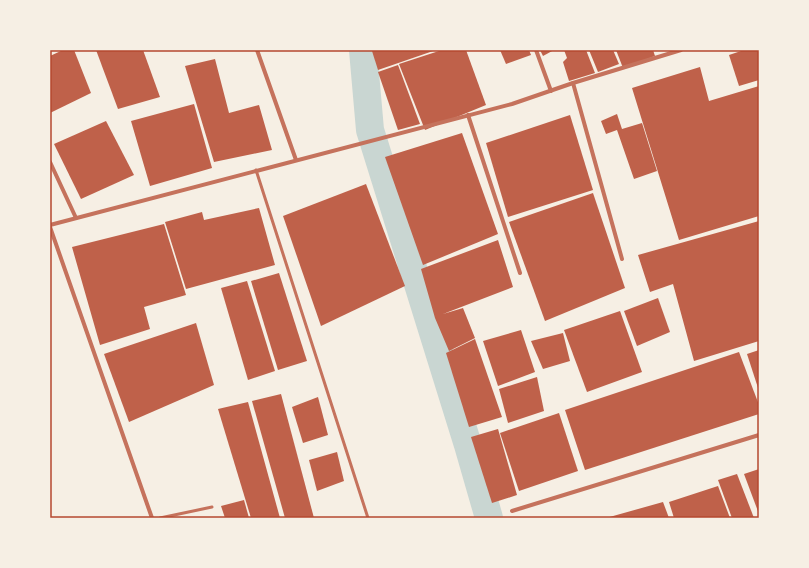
<svg xmlns="http://www.w3.org/2000/svg" width="809" height="568" font-family="'Golos Text',sans-serif">
<style>
.lines{fill:none;stroke-linecap:round;stroke-linejoin:round}
.canal{stroke:#c9d6d2;stroke-width:28}
.building{fill:#bf614a}
.service{stroke:#c5725c;stroke-width:3}
.minor{stroke:#c5725c;stroke-width:4}
.neatline{fill:none;stroke:#b5482f;stroke-width:1.5}
</style>
<rect width="100%" height="100%" fill="#f6efe4"/>
<g class="lines">
<polyline class="canal" points="363,50 370,130 468,445 489,518"/>
</g>
<g class="building">
<polygon points="63,50 74,50 91,93 50,113 50,56"/>
<polygon points="96,50 143,50 160,97 118,109"/>
<polygon points="374,50 436,50 378,70 372,51"/>
<polygon points="442,50 466,50 486,105 425,130 399,64"/>
<polygon points="500,50 529,50 531,55 506,64"/>
<polygon points="540,50 554,50 543,56"/>
<polygon points="564,50 586,50 595,73 569,81 563,62 567,58"/>
<polygon points="589,50 613,50 619,64 598,72"/>
<polygon points="616,50 653,50 655,56 623,68"/>
<polygon points="744,50 759,50 759,80 739,86 729,55"/>
<polygon points="215,59 229,113 259,105 272,150 214,162 185,66"/>
<polygon points="398,65 420,124 398,130 378,72"/>
<polygon points="700,67 709,101 759,86 759,216 679,240 632,88"/>
<polygon points="194,104 212,168 150,186 131,121"/>
<polygon points="617,114 622,129 642,123 657,171 634,179 617,130 606,134 601,121"/>
<polygon points="570,115 593,190 508,217 486,143"/>
<polygon points="106,121 134,175 81,199 54,144"/>
<polygon points="462,133 498,234 423,265 385,157"/>
<polygon points="366,184 405,286 321,326 283,216"/>
<polygon points="593,193 625,288 545,321 509,222"/>
<polygon points="259,208 275,265 186,289 165,222 202,212 204,220"/>
<polygon points="759,221 759,341 694,361 673,284 650,292 638,255"/>
<polygon points="164,224 186,295 144,307 150,329 100,345 72,247"/>
<polygon points="498,240 513,287 443,314 463,308 475,338 449,351 435,318 421,269"/>
<polygon points="279,273 307,361 278,370 251,281"/>
<polygon points="247,281 275,371 248,380 221,288"/>
<polygon points="658,298 670,332 637,346 624,311"/>
<polygon points="620,311 642,372 587,392 564,330"/>
<polygon points="196,323 214,385 129,422 104,354"/>
<polygon points="521,330 535,372 498,386 483,341"/>
<polygon points="563,333 570,361 543,369 531,341"/>
<polygon points="475,339 502,417 469,427 446,353"/>
<polygon points="759,350 759,391 747,354"/>
<polygon points="739,352 759,405 759,414 585,470 565,410"/>
<polygon points="537,377 544,411 508,423 499,389"/>
<polygon points="281,394 314,518 285,518 252,401"/>
<polygon points="318,397 328,435 303,443 292,407"/>
<polygon points="248,402 280,518 251,518 218,409"/>
<polygon points="559,413 578,471 519,491 500,433"/>
<polygon points="498,429 517,495 492,503 471,437"/>
<polygon points="337,452 344,481 317,491 309,460"/>
<polygon points="759,469 759,514 744,474"/>
<polygon points="737,474 754,518 732,518 718,480"/>
<polygon points="718,486 730,518 674,518 669,502"/>
<polygon points="244,500 249,518 225,518 221,506"/>
<polygon points="663,502 669,518 606,518"/>
</g>
<g class="lines">
<g class="service">
<polyline points="256,170 368,518"/>
<polyline points="160,518 212,507"/>
</g>
<g class="minor">
<polyline points="257,50 296,160"/>
<polyline points="536,50 551,91"/>
<polyline points="573,83 622,259"/>
<polyline points="468,115 520,273"/>
<polyline points="50,162 76,218"/>
<polyline points="50,225 512,104 573,83 681,50"/>
<polyline points="50,227 152,518"/>
<polyline points="512,511 759,435"/>
</g>
</g>
<rect width="809" height="568" fill="none" stroke="#f6efe4" stroke-width="102"/>
<rect x="51" y="51" width="707" height="466" class="neatline"/>
</svg>
